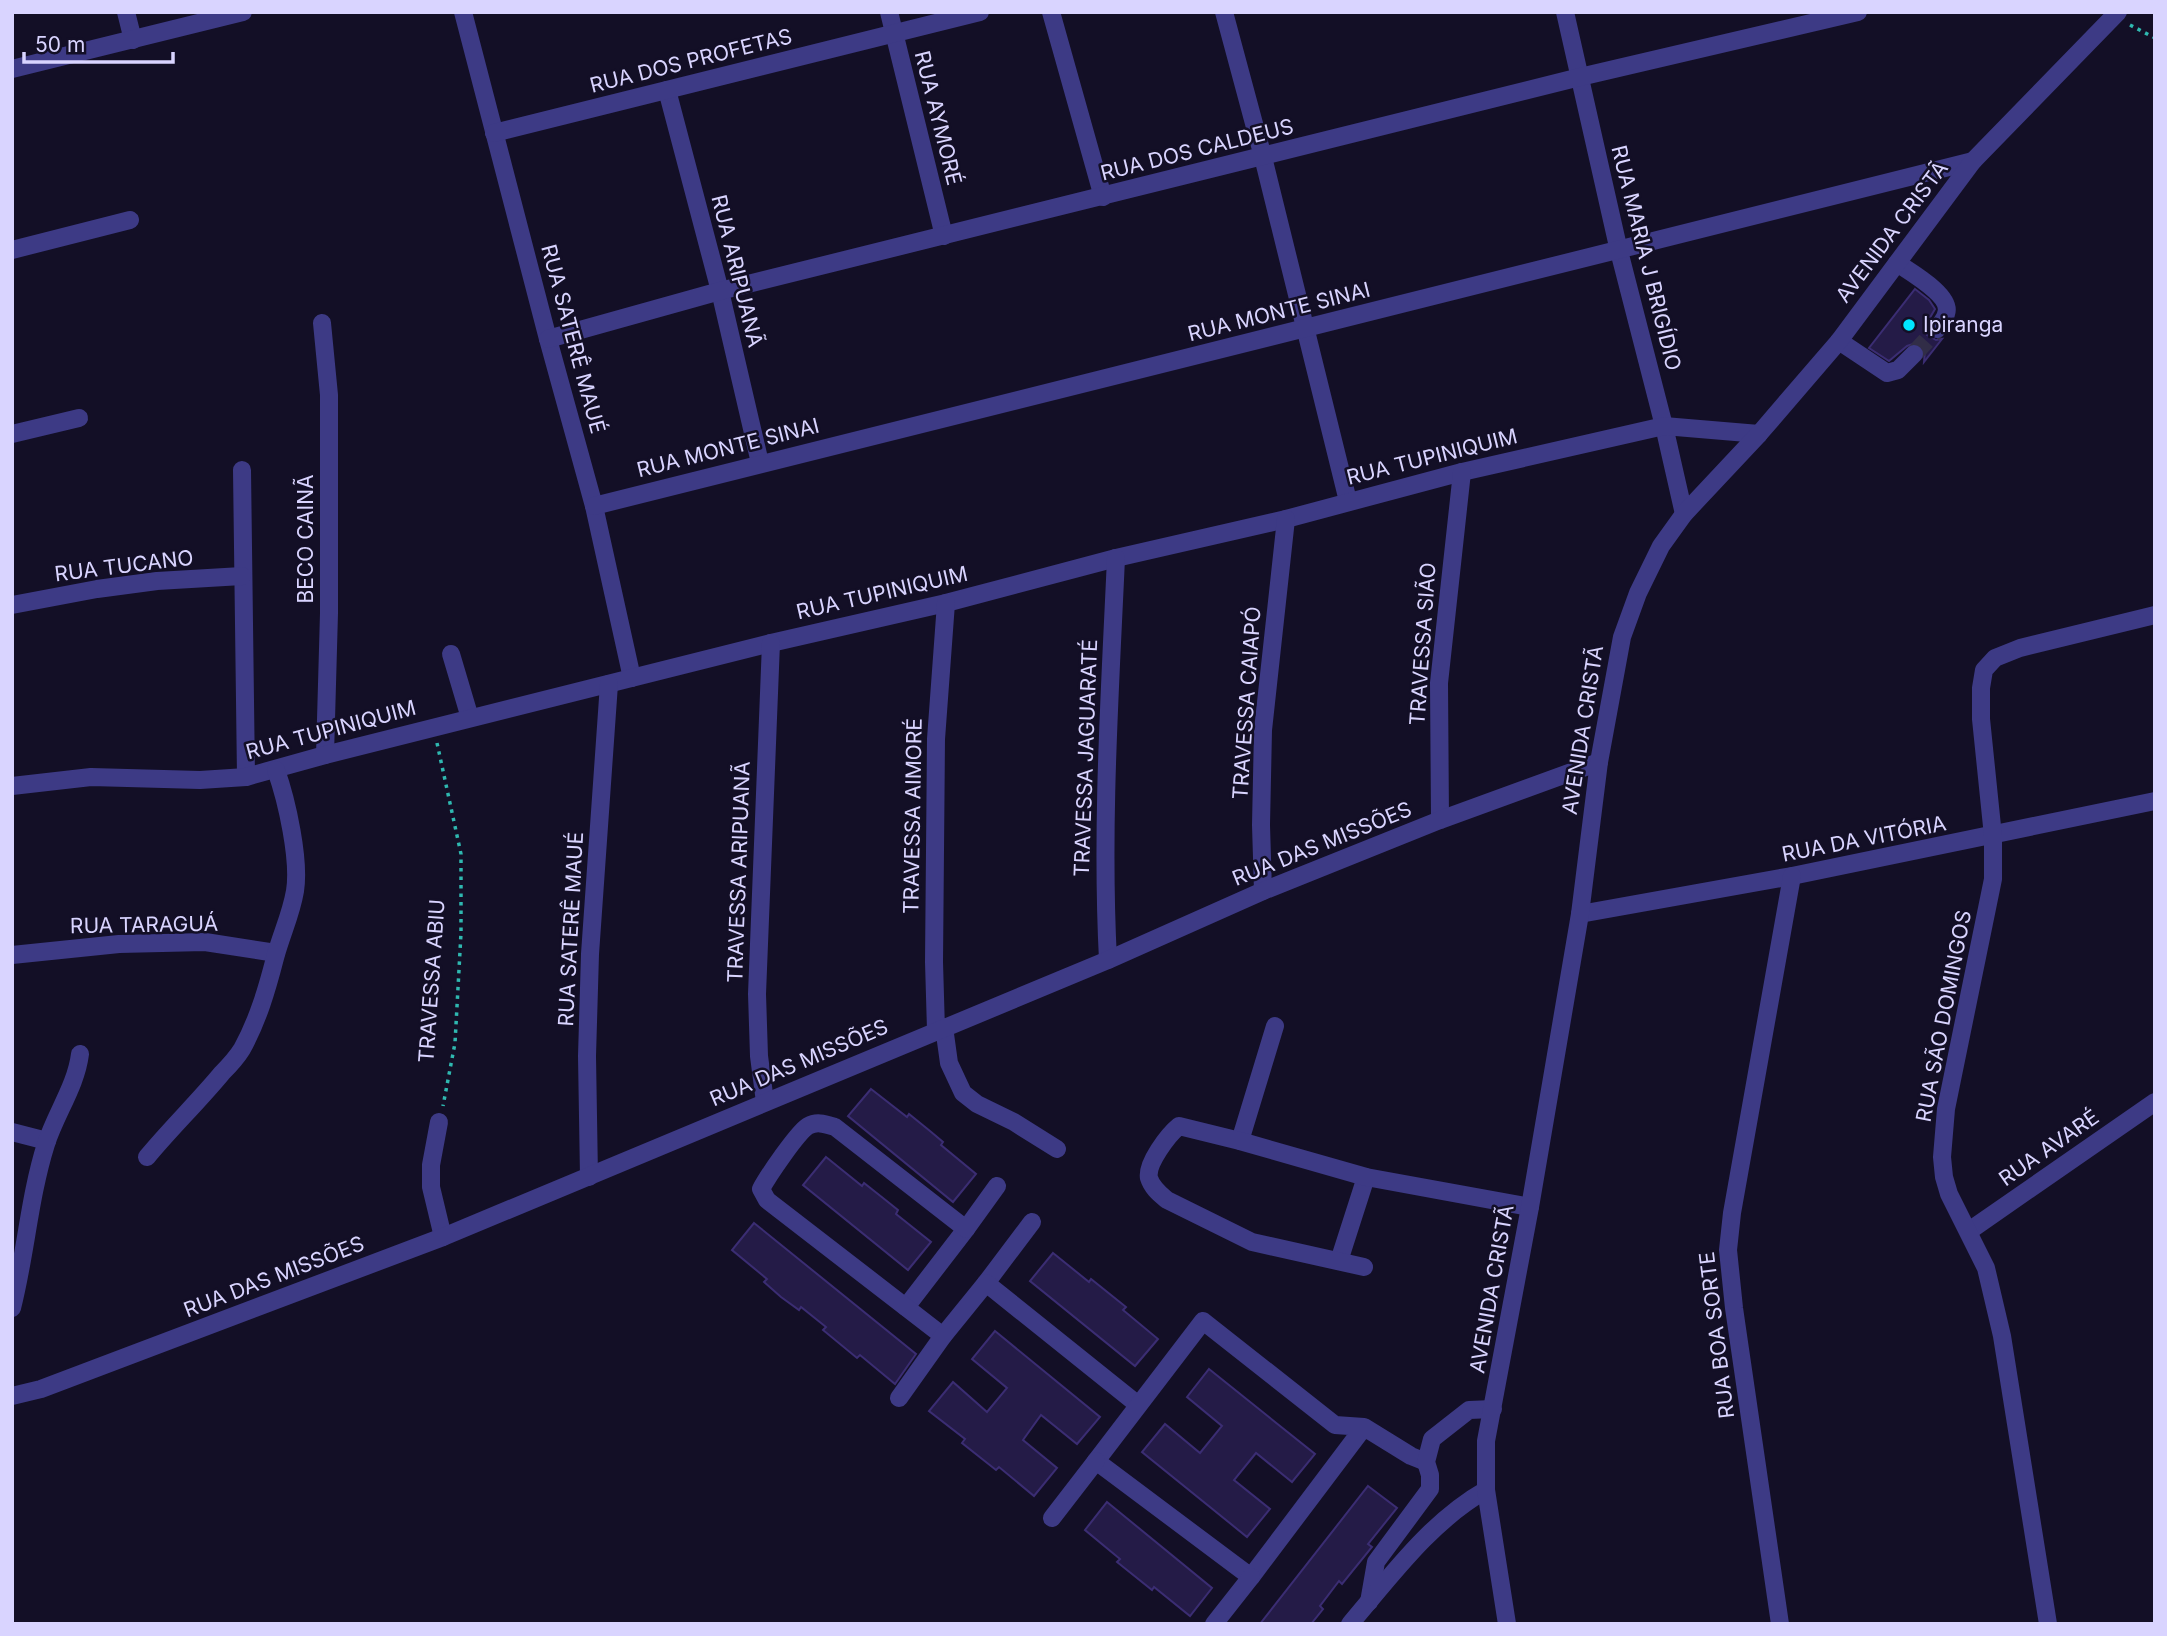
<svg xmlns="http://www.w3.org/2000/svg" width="2167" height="1636" font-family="Inter,sans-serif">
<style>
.building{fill:#241b47;stroke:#3b2d73;stroke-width:2}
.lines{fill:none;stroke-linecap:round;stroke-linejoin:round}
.minor-tunnel{stroke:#312d47;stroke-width:18;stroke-dasharray:18 9;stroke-linecap:butt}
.path{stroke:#2fb8b0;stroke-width:3.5;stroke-dasharray:3.5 5;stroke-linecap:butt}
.minor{stroke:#3d3a85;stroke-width:18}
.poi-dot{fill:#00e5ff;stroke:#130f26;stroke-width:2.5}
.labels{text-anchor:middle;stroke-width:5;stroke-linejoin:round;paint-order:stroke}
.street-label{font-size:21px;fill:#d9d4ff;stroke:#130f26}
.poi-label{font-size:21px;fill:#d9d4ff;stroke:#130f26;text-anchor:start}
</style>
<rect width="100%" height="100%" fill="#130f26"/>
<g class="building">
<polygon points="1915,289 1929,300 1935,309 1928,321 1927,335 1936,340 1942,339 1924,362 1925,350 1916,343 1907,346 1889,361 1869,348"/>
<polygon points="871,1089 907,1117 909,1114 930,1131 943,1142 941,1145 976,1174 953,1202 848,1116"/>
<polygon points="826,1157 862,1186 864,1183 883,1198 898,1210 896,1214 931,1242 908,1270 803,1185"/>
<polygon points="754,1223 916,1354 895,1384 860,1355 857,1358 823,1330 826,1327 801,1307 799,1310 781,1297 764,1282 767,1279 732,1250"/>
<polygon points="1053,1253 1089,1282 1091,1279 1126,1307 1123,1310 1158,1339 1135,1366 1030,1281"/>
<polygon points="995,1331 1100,1417 1077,1444 1041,1415 1023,1440 1057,1468 1034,1496 999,1467 996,1470 962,1443 965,1439 929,1411 953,1382 987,1412 1007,1388 972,1359"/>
<polygon points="1209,1369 1315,1454 1292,1482 1256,1453 1234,1480 1270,1509 1247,1537 1142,1452 1165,1424 1200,1453 1222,1426 1187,1397"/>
<polygon points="1368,1486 1397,1508 1368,1544 1372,1547 1342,1584 1339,1581 1320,1606 1323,1609 1311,1624 1260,1624"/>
<polygon points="1107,1502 1212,1588 1190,1616 1154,1587 1152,1590 1117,1562 1120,1559 1085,1530"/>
</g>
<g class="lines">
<polyline class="minor-tunnel" points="1914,354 1937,329"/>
<g class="path">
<polyline points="2130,25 2155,38"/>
<polyline points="437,743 461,854 461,933 455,1043 443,1106"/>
</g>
<g class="minor">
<polyline points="126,12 133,40"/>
<polyline points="463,12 548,339 594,506 632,678"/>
<polyline points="889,12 944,236"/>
<polyline points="1051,12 1103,197"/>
<polyline points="1224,12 1263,157 1348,501"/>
<polyline points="1565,12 1619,251 1664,426 1684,514"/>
<polyline points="12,69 243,12"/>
<polyline points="667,90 720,291 760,463"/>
<polyline points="494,133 980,12"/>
<polyline points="12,250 130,220"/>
<path d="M1897,263C1910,272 1953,296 1946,314C1945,319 1940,324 1937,329"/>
<polyline points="322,323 329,395 329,613 325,755"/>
<polyline points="548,339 720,291 1580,77 1858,12"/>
<polyline points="1839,341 1887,373 1898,370 1914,354"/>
<polyline points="12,434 79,418"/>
<polyline points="242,470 246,777"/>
<polyline points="594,506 1973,161"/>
<polyline points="12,605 97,589 157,581 242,576"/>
<polyline points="451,654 470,718"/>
<polyline points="12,786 91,777 200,780 246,777 325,755 771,643 946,603 1116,558 1286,519 1462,472 1664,426 1759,434"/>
<polyline points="1440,820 1439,683 1462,472"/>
<polyline points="1263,891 1261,825 1263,730 1286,519"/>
<polyline points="1580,914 1792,876 2155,801"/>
<polyline points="12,955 119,944 205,942 276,953"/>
<path d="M1108,960C1101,826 1110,692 1116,558"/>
<polyline points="944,1027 949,1063 963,1093 977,1104 1014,1122 1057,1149"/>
<polyline points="936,1030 934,962 936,739 946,603"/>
<polyline points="765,1102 759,1056 757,994 771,643"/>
<polyline points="439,1122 431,1165 431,1187 443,1237"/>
<polyline points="12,1132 47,1141"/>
<polyline points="1240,1141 1275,1026"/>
<path d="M147,1157C171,1128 198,1102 222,1073C229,1066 237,1057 242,1049C258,1020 267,989 275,958C281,935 291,915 295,891C300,860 287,801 276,770"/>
<polyline points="589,1177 587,1056 590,954 609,684"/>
<polyline points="1969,1231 2155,1102"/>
<polyline points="1339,1261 1366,1177"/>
<path d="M1364,1267L1252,1242L1167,1200C1160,1194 1152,1188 1149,1178C1146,1164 1168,1135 1179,1126L1240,1141L1366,1177L1530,1207"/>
<polyline points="986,1283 1032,1222"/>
<polyline points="906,1307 966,1229"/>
<path d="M12,1308C26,1253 29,1198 46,1144C56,1113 76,1086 80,1054"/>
<path d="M943,1336L767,1200L761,1189C768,1176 797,1133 808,1126C817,1121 825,1124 835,1127L966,1229L997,1186"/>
<polyline points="12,1396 41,1389 443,1237 1108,960 1263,891 1440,820 1599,762"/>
<polyline points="899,1398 943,1336 986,1283 1137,1404"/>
<polyline points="1364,1427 1251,1577 1096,1461 1203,1321 1335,1425 1364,1427 1411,1456 1426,1462"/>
<polyline points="1052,1518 1096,1461"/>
<polyline points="1369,1602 1376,1562 1430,1489 1430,1475 1426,1462 1432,1439 1469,1410 1493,1409"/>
<polyline points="1214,1624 1251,1577"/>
<path d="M1350,1624C1391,1576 1431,1521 1486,1490"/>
<polyline points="1507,1624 1486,1490 1486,1441 1530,1207 1580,914 1599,762 1622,637 1638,593 1661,546 1684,514 1759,434 1839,341 1973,161 2118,12"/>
<polyline points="1780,1624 1734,1308 1728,1250 1732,1213 1792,876"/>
<polyline points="2048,1624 2002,1336 1986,1268 1949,1194 1944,1177 1942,1157 1946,1109 1993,879 1993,836 1981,719 1981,688 1984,670 1995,658 2020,648 2155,615"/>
</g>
</g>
<circle class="poi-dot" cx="1909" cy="325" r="7"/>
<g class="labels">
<g class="street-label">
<text transform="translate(691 61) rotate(-14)" y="7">RUA DOS PROFETAS</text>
<text transform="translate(938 118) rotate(76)" y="7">RUA AYMORÉ</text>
<text transform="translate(1197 150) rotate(-14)" y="7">RUA DOS CALDEUS</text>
<text transform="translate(1892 232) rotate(-53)" y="7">AVENIDA CRISTÃ</text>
<text transform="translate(1646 258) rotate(76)" y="7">RUA MARIA J BRIGÍDIO</text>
<text transform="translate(737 271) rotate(76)" y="7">RUA ARIPUANÃ</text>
<text transform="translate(1279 312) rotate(-14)" y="7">RUA MONTE SINAI</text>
<text transform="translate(573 339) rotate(75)" y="7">RUA SATERÊ MAUÉ</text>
<text transform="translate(728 448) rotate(-14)" y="7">RUA MONTE SINAI</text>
<text transform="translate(1432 457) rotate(-14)" y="7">RUA TUPINIQUIM</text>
<text transform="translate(306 539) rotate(-90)" y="7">BECO CAINÃ</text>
<text transform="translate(124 566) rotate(-7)" y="7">RUA TUCANO</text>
<text transform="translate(882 593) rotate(-13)" y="7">RUA TUPINIQUIM</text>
<text transform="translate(1423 644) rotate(-86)" y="7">TRAVESSA SIÃO</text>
<text transform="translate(1247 703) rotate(-86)" y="7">TRAVESSA CAIAPÓ</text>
<text transform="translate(331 730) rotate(-15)" y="7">RUA TUPINIQUIM</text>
<text transform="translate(1583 730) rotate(-81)" y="7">AVENIDA CRISTÃ</text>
<text transform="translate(1086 758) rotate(-88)" y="7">TRAVESSA JAGUARATÉ</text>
<text transform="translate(913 816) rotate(-89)" y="7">TRAVESSA AIMORÉ</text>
<text transform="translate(1864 839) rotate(-11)" y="7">RUA DA VITÓRIA</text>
<text transform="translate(1322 844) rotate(-22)" y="7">RUA DAS MISSÕES</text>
<text transform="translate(739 872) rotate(-88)" y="7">TRAVESSA ARIPUANÃ</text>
<text transform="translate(144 925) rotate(-1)" y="7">RUA TARAGUÁ</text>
<text transform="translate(571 929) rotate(-87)" y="7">RUA SATERÊ MAUÉ</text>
<text transform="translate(432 981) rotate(-86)" y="7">TRAVESSA ABIU</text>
<text transform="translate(1944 1016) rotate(-79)" y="7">RUA SÃO DOMINGOS</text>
<text transform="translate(799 1063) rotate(-23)" y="7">RUA DAS MISSÕES</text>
<text transform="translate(2049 1148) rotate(-35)" y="7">RUA AVARÉ</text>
<text transform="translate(274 1277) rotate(-21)" y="7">RUA DAS MISSÕES</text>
<text transform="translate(1492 1289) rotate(-80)" y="7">AVENIDA CRISTÃ</text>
<text transform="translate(1717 1335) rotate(-97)" y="7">RUA BOA SORTE</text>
</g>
<g class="poi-label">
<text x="1923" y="332">Ipiranga</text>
</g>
</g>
<rect width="2167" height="1636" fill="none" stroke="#d9d4ff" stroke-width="28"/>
<path d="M24 52v10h149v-10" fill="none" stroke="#d9d4ff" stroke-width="3.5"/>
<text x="35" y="52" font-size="21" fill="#d9d4ff" stroke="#130f26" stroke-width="5" paint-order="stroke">50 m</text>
</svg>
